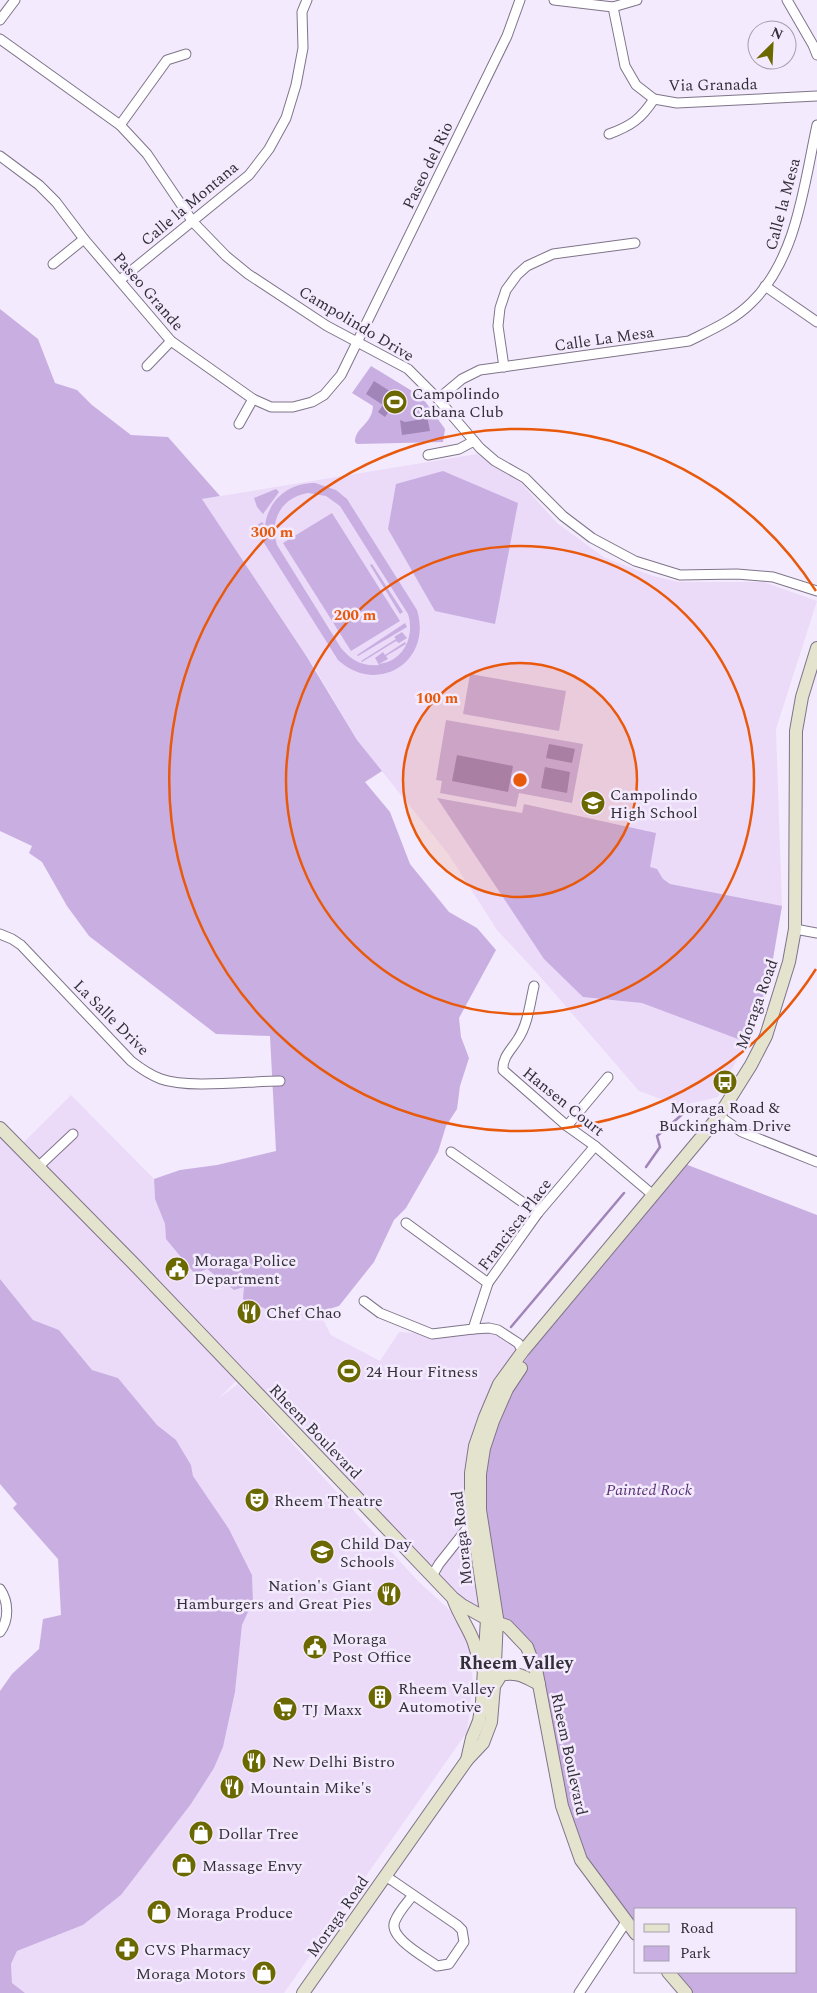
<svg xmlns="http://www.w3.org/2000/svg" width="817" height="1993" font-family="Spectral,serif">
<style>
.built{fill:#ebdbf9}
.green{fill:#c9afe1;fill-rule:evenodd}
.water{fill:#a185b9}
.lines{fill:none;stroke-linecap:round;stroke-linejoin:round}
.stream{stroke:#a185b9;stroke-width:2.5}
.street-casing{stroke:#7f7489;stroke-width:11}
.secondary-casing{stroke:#7f7489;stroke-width:14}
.street{stroke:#fff;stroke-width:9}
.secondary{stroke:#e4e3ce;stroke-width:12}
.ring{fill:none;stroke:#e8590c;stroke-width:2.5}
.labels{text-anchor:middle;stroke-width:5;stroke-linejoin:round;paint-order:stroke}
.street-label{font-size:16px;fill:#332f38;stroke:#f3eafd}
.poi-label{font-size:16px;fill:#332f38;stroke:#f3eafd;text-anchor:start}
.park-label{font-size:16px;font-style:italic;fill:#593375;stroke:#f3eafd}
.neighbourhood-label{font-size:18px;font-weight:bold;fill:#332f38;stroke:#f3eafd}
.centre{fill:#e8590c;stroke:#f3eafd;stroke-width:2.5}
.ring-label{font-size:15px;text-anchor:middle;font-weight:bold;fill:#e8590c;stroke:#f3eafd;stroke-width:5;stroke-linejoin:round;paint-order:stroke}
</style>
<rect width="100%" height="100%" fill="#f3eafd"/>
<g class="built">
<polygon points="477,454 521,483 557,523 605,558 653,576 679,582 764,582 817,601 776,729 782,906 770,976 761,1011 718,1097 680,1106 639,1091 537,973 497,930 449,855 357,740 316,670 202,499"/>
<polygon points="71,1095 154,1179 155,1199 165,1224 166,1239 234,1289 244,1287 289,1319 297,1304 319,1312 331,1335 380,1361 399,1332 432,1334 484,1329 518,1343 527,1358 507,1389 497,1621 462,1605 241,1376 219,1398 238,1384 418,1581 468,1627 473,1684 467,1732 284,1993 25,1993 12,1983 11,1964 17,1951 83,1925 121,1895 191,1804 214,1768 223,1747 235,1692 242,1625 253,1600 252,1575 229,1529 193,1476 191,1465 176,1440 157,1425 118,1378 92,1370 59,1330 33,1320 0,1279 0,1128 19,1147"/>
</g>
<g class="green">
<polygon points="0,309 38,339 55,383 77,390 92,405 131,435 168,437 220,496 202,499 307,657 357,740 382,771 365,782 390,812 410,864 449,912 477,928 496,950 459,1018 461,1037 469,1058 460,1086 457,1109 446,1126 438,1152 406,1208 394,1220 374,1262 339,1306 319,1312 298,1304 289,1319 243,1299 244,1287 234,1290 207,1269 195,1274 166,1239 165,1224 155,1199 154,1179 180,1170 217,1165 276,1151 270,1036 216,1034 89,936 67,906 42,862 29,853 32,846 0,831"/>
<path d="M371,366L422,397L445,429L443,442L357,444L355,442C355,427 372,425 373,406L352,393Z"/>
<polygon points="443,471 518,503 495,624 435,611 388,529 396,484"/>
<path d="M315,483L336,490L347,499L417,610C433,662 377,696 338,660L254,527L262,522L265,525C269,499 289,483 315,483ZM308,493L326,496L340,506L408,614C415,636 404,661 379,664L388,659L386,656L406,644L405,642L385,655L383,652L375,658L379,665C363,667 351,660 341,648L277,545C269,520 282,497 308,493Z"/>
<polygon points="276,489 279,492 263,514 257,507 254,498"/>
<polygon points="332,513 400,621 351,651 283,543"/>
<polygon points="372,564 403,612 400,614 370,565"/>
<polygon points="405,623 407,627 358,656 357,655"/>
<polygon points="402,632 407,638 399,643 396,641 362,662 361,661 396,639 394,637"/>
<polygon points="470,674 566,691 559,731 463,714"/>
<polygon points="446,720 583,744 572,803 519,793 516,807 440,793 442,781 436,780"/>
<polygon points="437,798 522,813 524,804 656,833 650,867 657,869 663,879 670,884 782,906 770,976 761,1011 746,1042 642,1003 583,997 544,959"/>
<polygon points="680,1162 817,1215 817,1993 686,1993 668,1972 796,1972 796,1909 636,1909 636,1934 581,1860 532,1659 497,1621 480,1474 507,1389 560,1306"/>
<polygon points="0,1279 33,1320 59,1330 92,1370 118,1378 157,1425 176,1440 191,1465 193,1476 229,1529 252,1575 253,1601 242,1625 235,1692 223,1747 214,1768 191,1804 121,1895 83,1925 17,1951 11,1964 12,1983 25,1993 0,1993 0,1691 12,1674 39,1649 43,1619 61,1615 58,1559 13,1508 17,1504 0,1484"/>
</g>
<g class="water">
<polygon points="374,381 399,397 385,417 378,412 383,405 366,394"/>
<polygon points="425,416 427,416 430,431 402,435 400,420 405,422 423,419"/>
<polygon points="549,744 575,749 572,763 546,758"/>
<polygon points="457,755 513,766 508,792 452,781"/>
<polygon points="545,767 570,772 567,793 541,788"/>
</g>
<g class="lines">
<g class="stream">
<polyline points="646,1167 660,1147 657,1136 685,1112"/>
<polyline points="511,1327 624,1193"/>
</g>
<defs>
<g id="street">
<polyline points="554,0 613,7 637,0"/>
<polyline points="787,0 813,45 817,55"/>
<polyline points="613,7 625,66 636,85 654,99 677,103 817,96"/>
<polyline points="0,20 15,0"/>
<polyline points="0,39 120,125 147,154 193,222 226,256 248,274 327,326 408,369 438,399 480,448 495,461 525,478 563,516 592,538 635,561 680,575 737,574 773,577 817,591"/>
<polyline points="120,125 167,60 186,54"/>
<path d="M609,134C631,126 641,119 654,99"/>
<polyline points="0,156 39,185 56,202 84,239 171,341 253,399 271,407 293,407 312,402 324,395 341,375 507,36 520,0"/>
<polyline points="53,264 84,239"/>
<polyline points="120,280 249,175 269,149 286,118 296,85 303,48 302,12 307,0"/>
<polyline points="765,286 817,322"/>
<polyline points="147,366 171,341"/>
<polyline points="504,367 498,326 500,308 506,290 517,275 527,266 553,254 635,243"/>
<path d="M438,399L462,379L480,370L689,341C711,330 734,320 751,303C797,259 804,184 817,125"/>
<polyline points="239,424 253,399"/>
<polyline points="428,455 459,449 474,441"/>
<polyline points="795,929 817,933"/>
<path d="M0,934L12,939L21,945L131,1061C140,1068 150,1075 161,1079C189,1089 249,1081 280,1081"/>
<path d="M534,986C530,1003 528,1024 518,1039C512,1049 502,1057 503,1070L567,1126L595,1146L653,1195"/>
<polyline points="719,1116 742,1132 817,1162"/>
<polyline points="567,1126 608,1077"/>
<polyline points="451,1152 538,1213"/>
<polyline points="38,1167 73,1134"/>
<polyline points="406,1223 488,1283"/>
<polyline points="364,1301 380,1313 432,1334 473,1329 489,1328 498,1330 518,1343 523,1351"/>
<polyline points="473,1329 488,1283 538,1213 595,1146"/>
<polyline points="432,1576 439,1564 473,1521"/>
<path d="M0,1589C9,1602 9,1620 0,1632"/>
<path d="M385,1876L393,1881L457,1925L462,1930L464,1942L449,1964L437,1966C425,1957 387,1937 395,1921C399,1911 407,1903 413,1895"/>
<polyline points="579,1993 626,1922"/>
</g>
<g id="secondary">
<polyline points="0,1128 133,1263 453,1598 462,1605 487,1619 507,1626 527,1647 537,1674 562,1806 581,1860 636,1934"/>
<path d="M454,1601C464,1626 476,1636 479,1665"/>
<path d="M494,1686L501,1675C516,1671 525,1677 539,1684"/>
<polyline points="467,1760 472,1738 479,1721 482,1702 487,1619 471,1511 471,1473 475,1446 485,1417 499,1384 523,1351 719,1116 751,1065 766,1036 789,962 795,929 796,731 802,697 817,648"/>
<polyline points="668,1972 686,1993"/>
<polyline points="303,1993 467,1760 483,1743 491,1722 494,1686 497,1618 480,1510 480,1474 484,1448 493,1421 507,1389 521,1368"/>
</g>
</defs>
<use href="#street" class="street-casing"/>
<use href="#secondary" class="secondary-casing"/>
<use href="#street" class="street"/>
<use href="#secondary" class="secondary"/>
</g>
<circle cx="520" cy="780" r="117" fill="#e8590c" fill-opacity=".12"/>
<g class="ring">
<circle cx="520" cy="780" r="117"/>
<circle cx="520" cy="780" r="234"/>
<path d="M816 969A351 351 0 1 1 816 591"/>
</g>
<defs>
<symbol id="stadium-disc" viewBox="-11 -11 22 22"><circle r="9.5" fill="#6c6800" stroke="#f3eafd"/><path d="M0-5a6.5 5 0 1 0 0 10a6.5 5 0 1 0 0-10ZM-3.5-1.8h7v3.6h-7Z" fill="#fff"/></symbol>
<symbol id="school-disc" viewBox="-11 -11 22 22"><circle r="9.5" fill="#6c6800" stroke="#f3eafd"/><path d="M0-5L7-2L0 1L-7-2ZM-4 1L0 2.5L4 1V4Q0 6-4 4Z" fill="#fff"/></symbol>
<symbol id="bus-disc" viewBox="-11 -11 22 22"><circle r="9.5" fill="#6c6800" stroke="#f3eafd"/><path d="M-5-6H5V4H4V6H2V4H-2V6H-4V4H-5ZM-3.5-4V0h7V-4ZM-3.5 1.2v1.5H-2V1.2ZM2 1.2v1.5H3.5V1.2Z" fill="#fff"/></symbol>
<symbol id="civic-disc" viewBox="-11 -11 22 22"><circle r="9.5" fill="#6c6800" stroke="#f3eafd"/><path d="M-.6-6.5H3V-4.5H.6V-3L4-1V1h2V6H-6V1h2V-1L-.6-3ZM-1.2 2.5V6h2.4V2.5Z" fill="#fff"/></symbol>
<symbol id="restaurant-disc" viewBox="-11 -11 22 22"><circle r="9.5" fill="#6c6800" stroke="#f3eafd"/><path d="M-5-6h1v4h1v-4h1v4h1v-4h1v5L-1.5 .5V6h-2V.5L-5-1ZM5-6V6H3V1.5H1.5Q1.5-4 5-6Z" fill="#fff"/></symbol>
<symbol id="theatre-disc" viewBox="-11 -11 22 22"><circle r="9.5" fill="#6c6800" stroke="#f3eafd"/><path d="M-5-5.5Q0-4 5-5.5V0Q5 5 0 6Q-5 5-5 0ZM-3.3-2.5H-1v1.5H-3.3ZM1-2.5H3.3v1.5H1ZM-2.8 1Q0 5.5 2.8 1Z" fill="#fff"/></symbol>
<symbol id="building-disc" viewBox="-11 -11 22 22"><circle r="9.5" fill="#6c6800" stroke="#f3eafd"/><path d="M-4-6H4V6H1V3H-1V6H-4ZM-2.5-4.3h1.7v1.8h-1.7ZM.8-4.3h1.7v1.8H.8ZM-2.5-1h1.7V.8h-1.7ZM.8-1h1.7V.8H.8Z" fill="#fff"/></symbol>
<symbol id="supermarket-disc" viewBox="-11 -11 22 22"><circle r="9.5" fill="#6c6800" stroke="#f3eafd"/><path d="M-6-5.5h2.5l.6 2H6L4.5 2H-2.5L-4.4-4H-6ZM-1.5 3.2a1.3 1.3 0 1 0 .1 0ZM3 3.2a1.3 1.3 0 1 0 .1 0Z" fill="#fff"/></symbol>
<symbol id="shop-disc" viewBox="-11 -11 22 22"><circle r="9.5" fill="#6c6800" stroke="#f3eafd"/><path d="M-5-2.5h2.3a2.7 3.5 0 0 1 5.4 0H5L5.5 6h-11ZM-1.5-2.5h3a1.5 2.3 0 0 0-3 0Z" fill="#fff"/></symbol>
<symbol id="pharmacy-disc" viewBox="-11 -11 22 22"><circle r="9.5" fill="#6c6800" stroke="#f3eafd"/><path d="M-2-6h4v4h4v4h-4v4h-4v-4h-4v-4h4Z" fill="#fff"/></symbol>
</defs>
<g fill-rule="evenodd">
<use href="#stadium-disc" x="381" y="388" width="28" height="28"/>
<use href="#school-disc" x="579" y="789" width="28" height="28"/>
<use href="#bus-disc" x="711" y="1068" width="28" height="28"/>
<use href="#civic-disc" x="163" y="1255" width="28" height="28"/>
<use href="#restaurant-disc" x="235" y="1298" width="28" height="28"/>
<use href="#stadium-disc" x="335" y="1357" width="28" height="28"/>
<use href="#theatre-disc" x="243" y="1486" width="28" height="28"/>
<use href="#school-disc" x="308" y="1538" width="28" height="28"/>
<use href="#restaurant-disc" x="375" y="1580" width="28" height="28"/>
<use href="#civic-disc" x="301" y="1633" width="28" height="28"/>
<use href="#building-disc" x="366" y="1683" width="28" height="28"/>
<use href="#supermarket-disc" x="271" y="1695" width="28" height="28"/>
<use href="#restaurant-disc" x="240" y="1747" width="28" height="28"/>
<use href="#restaurant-disc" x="218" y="1773" width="28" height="28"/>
<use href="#shop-disc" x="187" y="1819" width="28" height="28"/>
<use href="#shop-disc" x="170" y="1851" width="28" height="28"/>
<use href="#shop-disc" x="145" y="1898" width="28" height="28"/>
<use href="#pharmacy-disc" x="113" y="1935" width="28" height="28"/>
<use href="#shop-disc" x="250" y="1959" width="28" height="28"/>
</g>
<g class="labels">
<g class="street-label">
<text transform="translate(713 84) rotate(-1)" y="6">Via Granada</text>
<text transform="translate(427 165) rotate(-64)" y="6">Paseo del Rio</text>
<text transform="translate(189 203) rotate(-40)" y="6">Calle la Montana</text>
<text transform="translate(782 204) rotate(-75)" y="6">Calle la Mesa</text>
<text transform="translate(149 291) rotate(49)" y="6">Paseo Grande</text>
<text transform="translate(357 323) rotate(31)" y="6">Campolindo Drive</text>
<text transform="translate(604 338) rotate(-8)" y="6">Calle La Mesa</text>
<text transform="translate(756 1004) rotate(-70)" y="6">Moraga Road</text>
<text transform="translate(112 1017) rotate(45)" y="6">La Salle Drive</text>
<text transform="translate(564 1101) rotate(39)" y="6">Hansen Court</text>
<text transform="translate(514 1224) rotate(-53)" y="6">Francisca Place</text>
<text transform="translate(316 1431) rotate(46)" y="6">Rheem Boulevard</text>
<text transform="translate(461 1538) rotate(-96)" y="6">Moraga Road</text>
<text transform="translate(570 1754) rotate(78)" y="6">Rheem Boulevard</text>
<text transform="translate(337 1916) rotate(-55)" y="6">Moraga Road</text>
</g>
<g class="poi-label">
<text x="412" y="399">Campolindo<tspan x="412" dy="18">Cabana Club</tspan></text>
<text x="610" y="800">Campolindo<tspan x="610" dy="18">High School</tspan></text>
<text x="725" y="1113" text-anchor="middle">Moraga Road &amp;<tspan x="725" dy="18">Buckingham Drive</tspan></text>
<text x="194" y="1266">Moraga Police<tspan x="194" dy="18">Department</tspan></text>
<text x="266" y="1318">Chef Chao</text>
<text x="366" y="1377">24 Hour Fitness</text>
<text x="274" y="1506">Rheem Theatre</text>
<text x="340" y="1549">Child Day<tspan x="340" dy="18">Schools</tspan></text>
<text x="372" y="1591" text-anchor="end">Nation's Giant<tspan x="372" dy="18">Hamburgers and Great Pies</tspan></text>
<text x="332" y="1644">Moraga<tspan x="332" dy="18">Post Office</tspan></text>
<text x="398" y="1694">Rheem Valley<tspan x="398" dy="18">Automotive</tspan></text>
<text x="302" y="1715">TJ Maxx</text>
<text x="272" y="1767">New Delhi Bistro</text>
<text x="250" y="1793">Mountain Mike's</text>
<text x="218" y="1839">Dollar Tree</text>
<text x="202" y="1871">Massage Envy</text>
<text x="176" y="1918">Moraga Produce</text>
<text x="144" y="1955">CVS Pharmacy</text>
<text x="246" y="1979" text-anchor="end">Moraga Motors</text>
</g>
<g class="park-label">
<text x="649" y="1495">Painted Rock</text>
</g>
<g class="neighbourhood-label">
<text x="516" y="1669">Rheem Valley</text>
</g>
</g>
<circle cx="520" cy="780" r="8" class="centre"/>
<g class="ring-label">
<text x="272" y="537">300 m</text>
<text x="355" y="620">200 m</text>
<text x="437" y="703">100 m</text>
</g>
<rect x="634" y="1908" width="162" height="65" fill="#f3eafd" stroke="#a69fae"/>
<rect x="644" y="1924" width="25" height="8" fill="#e4e3ce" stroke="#a69fae"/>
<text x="680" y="1933" font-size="15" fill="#332f38">Road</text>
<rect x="644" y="1946" width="25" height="15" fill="#c9afe1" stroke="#a69fae"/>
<text x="680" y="1958" font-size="15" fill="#332f38">Park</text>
<g transform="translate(772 45) rotate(24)"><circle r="24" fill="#f3eafd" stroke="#a69fae"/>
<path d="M0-4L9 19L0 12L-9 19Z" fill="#6c6800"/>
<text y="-8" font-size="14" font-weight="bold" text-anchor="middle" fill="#332f38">N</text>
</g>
</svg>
